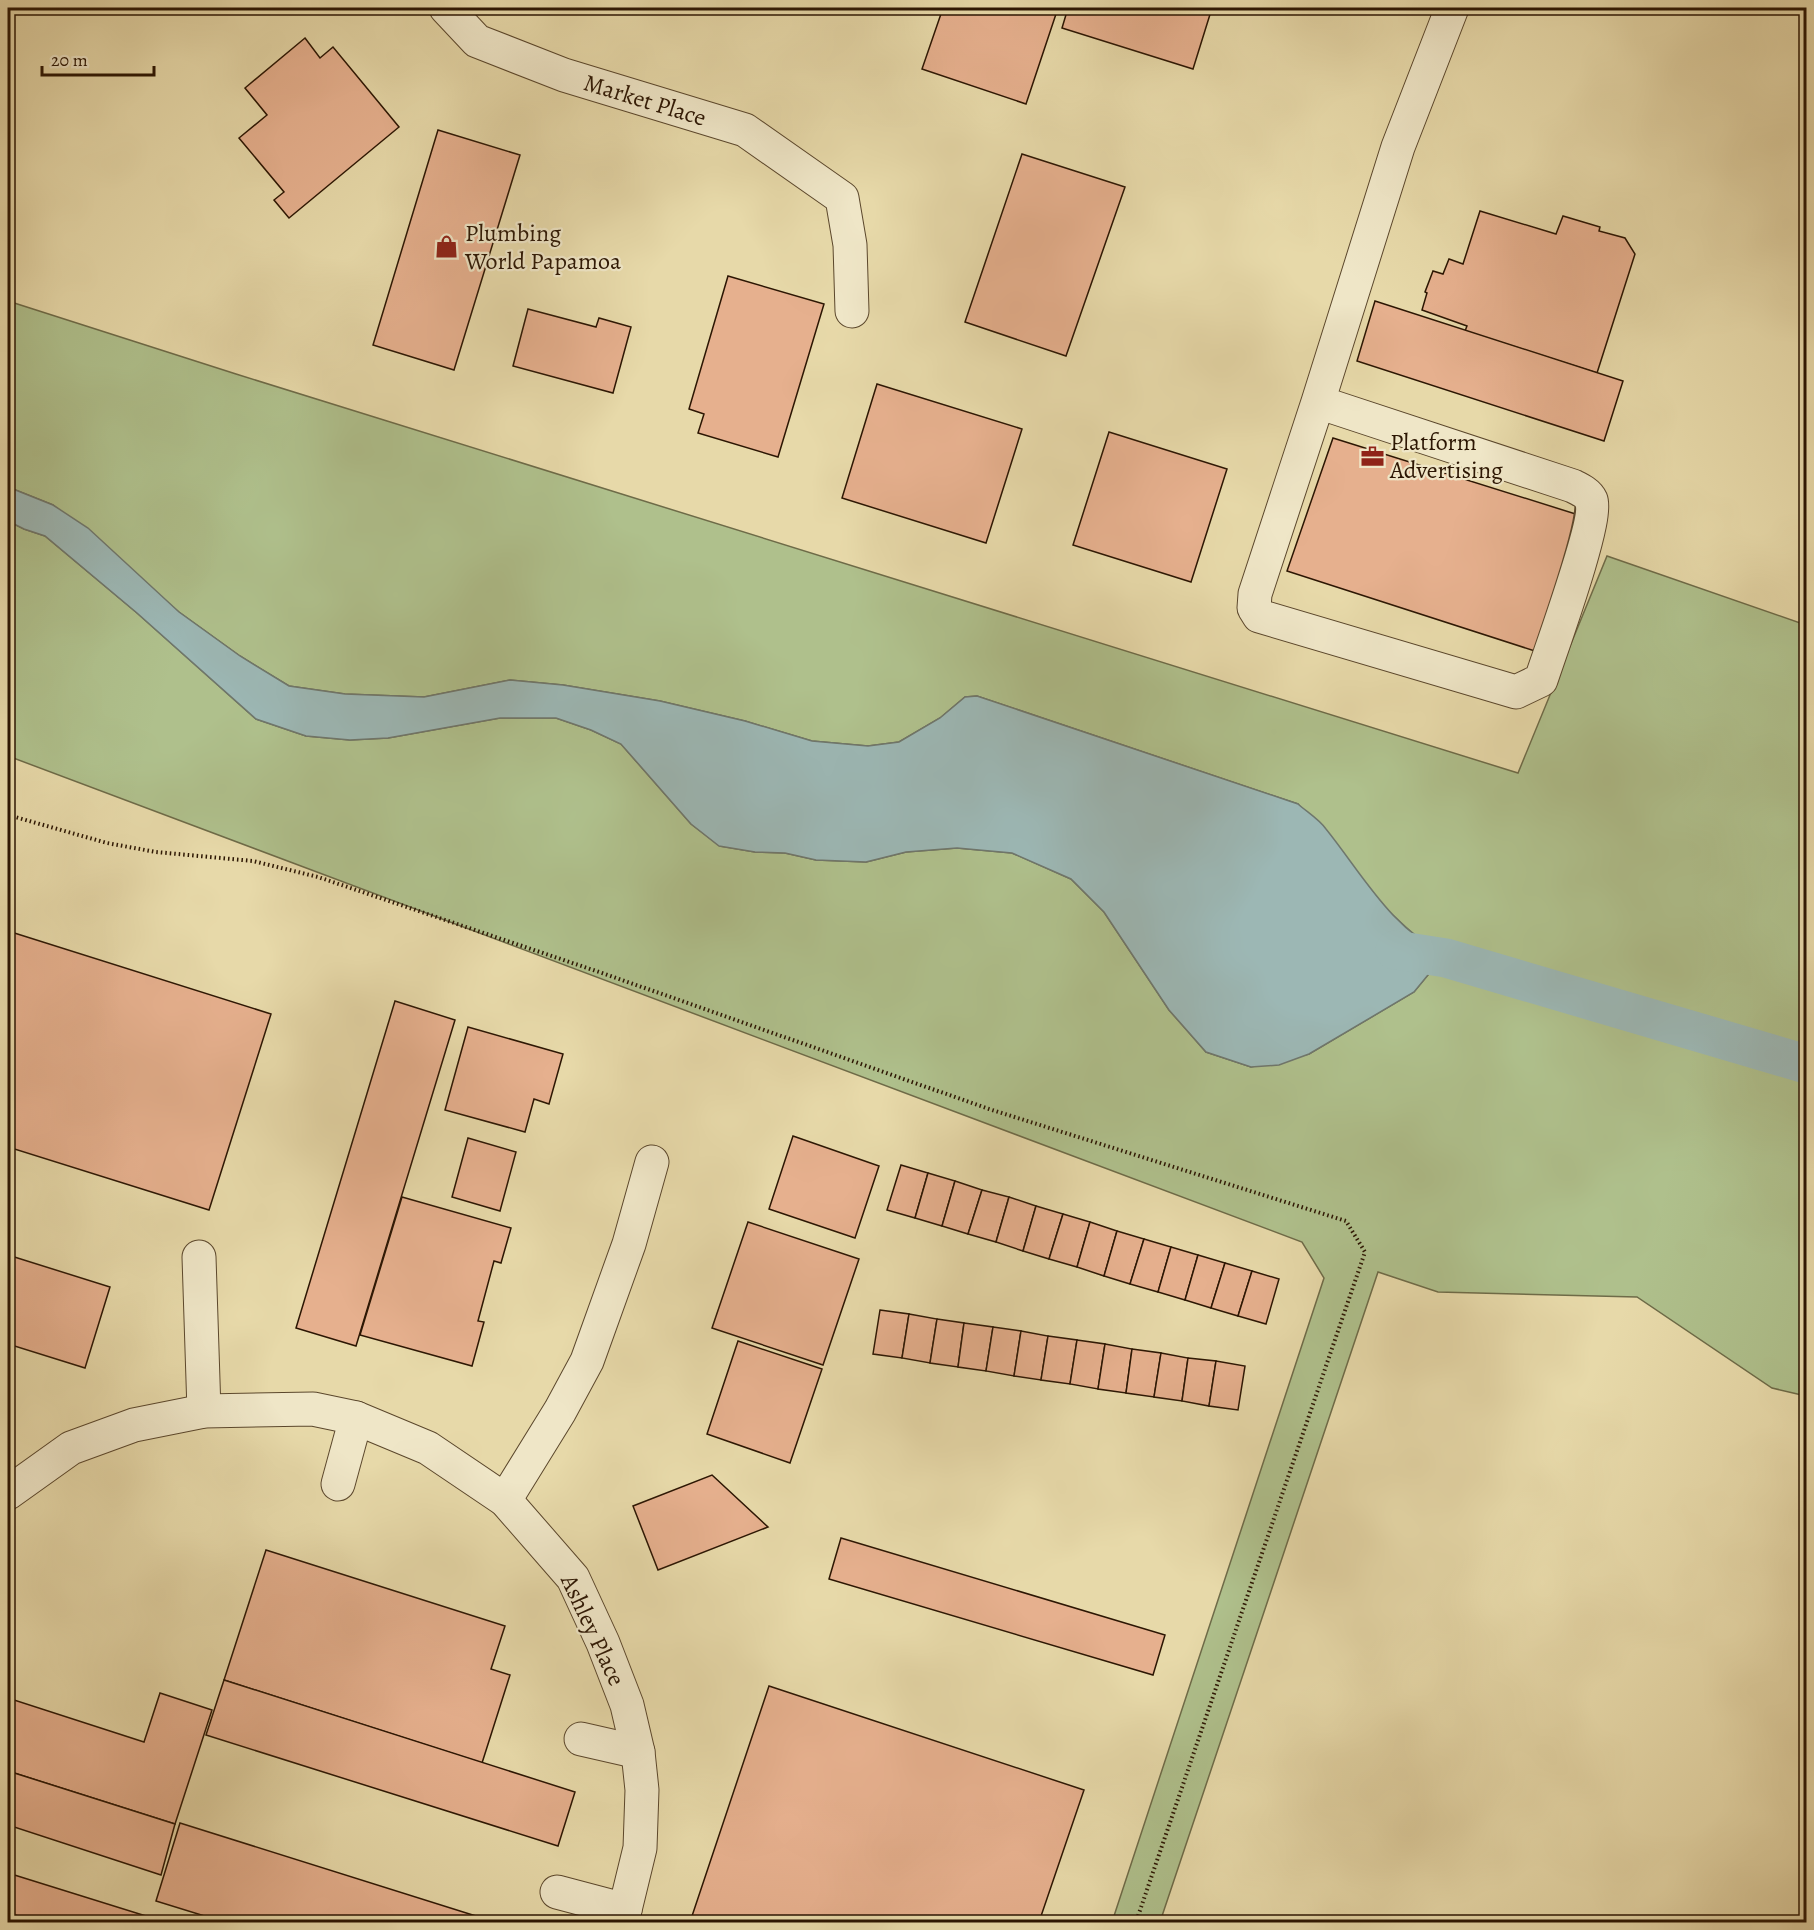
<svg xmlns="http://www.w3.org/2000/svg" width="1814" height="1930" font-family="Alegreya,serif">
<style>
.green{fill:#afc08c;stroke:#6e6b48;stroke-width:1.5}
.water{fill:#9cb7b4;stroke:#6f776d;stroke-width:1.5}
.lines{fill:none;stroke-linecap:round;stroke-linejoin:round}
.canal{stroke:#9cb7b4;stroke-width:39}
.building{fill:#e6b08e;stroke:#2c1603;stroke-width:1.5}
.minor-casing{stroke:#5b472c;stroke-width:35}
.path{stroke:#2c1603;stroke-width:4;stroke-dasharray:1.5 3;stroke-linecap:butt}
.minor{stroke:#efe6c7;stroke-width:33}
.labels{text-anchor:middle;stroke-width:4.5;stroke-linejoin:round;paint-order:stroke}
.street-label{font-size:24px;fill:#2c1603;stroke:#efe6c7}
.poi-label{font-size:24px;fill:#2c1603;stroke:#efe6c7;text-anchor:start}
</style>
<rect width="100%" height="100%" fill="#e7d9a9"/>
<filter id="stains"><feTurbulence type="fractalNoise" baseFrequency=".00333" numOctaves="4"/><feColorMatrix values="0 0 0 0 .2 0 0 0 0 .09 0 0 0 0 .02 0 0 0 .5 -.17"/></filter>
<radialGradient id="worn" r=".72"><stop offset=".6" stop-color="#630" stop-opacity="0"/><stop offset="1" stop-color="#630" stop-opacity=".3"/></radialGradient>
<polygon class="green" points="8,301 236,374 1518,773 1607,556 1806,625 1806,1396 1772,1388 1637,1297 1438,1292 1378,1272 1160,1922 1112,1922 1324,1278 1302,1242 8,756 8,521 24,529 45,536 137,613 256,719 306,736 350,740 388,738 500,718 556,718 591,730 621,744 691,824 720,846 755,852 785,853 816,860 866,862 906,852 957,848 1012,853 1071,879 1104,912 1169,1010 1206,1052 1251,1067 1309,1054 1414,992 1432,970 1446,961 1447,955 1428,947 1390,913 1298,804 977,696 965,697 940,718 899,742 868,746 812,741 745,721 660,701 563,685 510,680 424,697 345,694 289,686 240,656 179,612 53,505 8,487"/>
<path class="water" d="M8,487L53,505L88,528L179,612L240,656L289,686L345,694L424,697L510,680L563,685L660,701L745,721L812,741L868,746L899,742L940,718L965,697L977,696L1298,804C1307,812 1319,819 1326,829C1363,875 1391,929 1447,955L1446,962L1432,970L1414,992L1309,1054L1279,1065L1251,1067L1206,1052L1169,1010L1104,912L1071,879L1012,853L957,848L906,852L866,862L816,860L785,853L755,852L719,846L691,824L621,744L591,730L556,718H500L388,738L350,740L306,736L256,719L137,613L45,536L24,529L8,521Z"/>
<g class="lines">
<polyline class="canal" points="1395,950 1446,958 1806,1064"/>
</g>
<g class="building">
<polygon points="943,8 1058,8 1026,104 922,69"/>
<polygon points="1068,8 1212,8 1193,69 1062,28"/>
<polygon points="305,38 320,58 333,47 399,127 289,218 274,200 284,192 239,138 267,115 245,88"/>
<polygon points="438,130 520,155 454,370 373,345"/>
<polygon points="1022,154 1125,187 1066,356 965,322"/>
<polygon points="1480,211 1556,234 1563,216 1600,227 1599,231 1625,238 1635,254 1597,373 1465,331 1467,326 1422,310 1427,293 1425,292 1433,271 1443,274 1449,259 1463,264"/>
<polygon points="728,276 824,304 778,457 698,433 704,414 689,409"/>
<polygon points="1375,301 1623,381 1604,441 1357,361"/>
<polygon points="528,309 596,327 599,318 631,327 613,393 513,366"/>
<polygon points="877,384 1022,429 986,543 842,498"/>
<polygon points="1109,432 1227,469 1191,582 1073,545"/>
<polygon points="1333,438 1582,516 1538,652 1287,571"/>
<polygon points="8,931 271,1014 209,1210 8,1147"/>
<polygon points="395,1001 455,1020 356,1346 296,1328"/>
<polygon points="468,1027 563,1054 549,1104 534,1099 525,1132 445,1110"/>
<polygon points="793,1136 879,1166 855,1238 769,1209"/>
<polygon points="468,1138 516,1152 500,1211 452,1197"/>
<polygon points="901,1165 928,1173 915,1218 887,1210"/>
<polygon points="928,1173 955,1181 942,1226 915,1218"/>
<polygon points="955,1181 982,1190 968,1234 942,1226"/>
<polygon points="982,1190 1009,1197 996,1242 968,1234"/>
<polygon points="402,1197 511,1228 501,1263 494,1261 478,1321 484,1322 472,1366 360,1335"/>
<polygon points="1009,1197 1036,1206 1023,1251 996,1242"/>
<polygon points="1036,1206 1063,1214 1049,1259 1023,1251"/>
<polygon points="1063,1214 1090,1222 1077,1267 1049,1259"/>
<polygon points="748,1222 859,1259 823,1365 712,1328"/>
<polygon points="1090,1222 1117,1231 1104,1276 1077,1267"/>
<polygon points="1117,1231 1144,1239 1130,1284 1104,1276"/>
<polygon points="1144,1239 1171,1247 1158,1292 1130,1284"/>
<polygon points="1171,1247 1198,1255 1185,1300 1158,1292"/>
<polygon points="8,1255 110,1287 85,1368 8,1344"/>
<polygon points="1198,1255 1225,1263 1211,1308 1185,1300"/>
<polygon points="1225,1263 1252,1271 1238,1316 1211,1308"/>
<polygon points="1252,1271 1279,1279 1266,1324 1238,1316"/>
<polygon points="880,1310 909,1314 902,1358 873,1354"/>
<polygon points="909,1314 937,1319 930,1363 902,1358"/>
<polygon points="937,1319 964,1323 958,1367 930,1363"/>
<polygon points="964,1323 993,1327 986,1371 958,1367"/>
<polygon points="993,1327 1021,1331 1014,1376 986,1371"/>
<polygon points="1021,1331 1048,1336 1041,1380 1014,1376"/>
<polygon points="1048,1336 1077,1340 1070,1384 1041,1380"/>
<polygon points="1077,1340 1105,1344 1098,1389 1070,1384"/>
<polygon points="738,1341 822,1369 790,1463 707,1434"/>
<polygon points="1105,1344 1132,1349 1126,1393 1098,1389"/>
<polygon points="1132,1349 1161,1353 1154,1397 1126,1393"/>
<polygon points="1161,1353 1188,1358 1182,1401 1154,1397"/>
<polygon points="1188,1358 1216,1361 1209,1406 1182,1401"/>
<polygon points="1216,1361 1245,1366 1238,1410 1209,1406"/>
<polygon points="712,1475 768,1527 658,1570 633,1506"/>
<polygon points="841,1538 1165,1635 1153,1675 829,1579"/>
<polygon points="266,1550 505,1626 491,1669 510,1675 482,1763 224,1680"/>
<polygon points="224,1680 575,1792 558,1846 206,1735"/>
<polygon points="769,1686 1084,1790 1039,1922 690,1922"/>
<polygon points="160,1693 212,1710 175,1824 8,1771 8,1698 144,1742"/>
<polygon points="8,1771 175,1824 161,1875 8,1825"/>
<polygon points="180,1823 495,1922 224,1922 156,1901"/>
<polygon points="8,1873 146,1916 144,1922 39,1922 8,1913"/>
</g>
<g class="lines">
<defs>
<g id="minor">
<polyline points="446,8 477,41 564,75 745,130 842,198 850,245 852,311"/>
<path d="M1318,402L1573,486C1579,489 1588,493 1591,500C1599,519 1550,652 1541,680L1516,692L1259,616L1254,608L1255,594L1318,402L1398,147L1452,8"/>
<polyline points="199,1257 204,1411"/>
<polyline points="338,1484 356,1418"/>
<polyline points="8,1493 71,1448 134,1425 204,1411 313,1409 356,1418 428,1448 505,1500 573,1578 603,1643 627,1705 638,1752 642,1790 640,1848 622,1922"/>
<polyline points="505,1500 560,1411 587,1361 629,1244 652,1162"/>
<polyline points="581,1739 638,1752"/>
<polyline points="557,1892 625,1910"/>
</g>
</defs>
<use href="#minor" class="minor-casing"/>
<polyline class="path" points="8,815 107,843 156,852 253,861 318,877 605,974 989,1109 1346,1221 1365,1252 1136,1922"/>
<use href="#minor" class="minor"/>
</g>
<defs>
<symbol id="shop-bare" viewBox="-9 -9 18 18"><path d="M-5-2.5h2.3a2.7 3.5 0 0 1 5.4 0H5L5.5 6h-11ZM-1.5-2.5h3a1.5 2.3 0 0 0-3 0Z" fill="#8f2418" stroke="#efe6c7" stroke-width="2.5" paint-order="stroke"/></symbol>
<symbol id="office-bare" viewBox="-9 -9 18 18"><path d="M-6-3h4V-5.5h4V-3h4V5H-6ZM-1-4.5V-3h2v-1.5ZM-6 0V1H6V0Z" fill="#8f2418" stroke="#efe6c7" stroke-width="2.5" paint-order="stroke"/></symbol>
</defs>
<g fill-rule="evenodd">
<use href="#shop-bare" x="430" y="230" width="33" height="33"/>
<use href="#office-bare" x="1356" y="440" width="33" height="33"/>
</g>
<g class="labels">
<g class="street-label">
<text transform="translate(645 100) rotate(17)" y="8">Market Place</text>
<text transform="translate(593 1630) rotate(65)" y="8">Ashley Place</text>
</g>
<g class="poi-label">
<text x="465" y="241">Plumbing<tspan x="465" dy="28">World Papamoa</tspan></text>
<text x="1390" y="450">Platform<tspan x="1390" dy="28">Advertising</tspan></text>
</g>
</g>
<rect width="1814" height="1930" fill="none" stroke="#e7d9a9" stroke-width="30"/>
<rect x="9" y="9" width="1796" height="1912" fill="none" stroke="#2c1603" stroke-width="3"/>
<rect x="15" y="15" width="1784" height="1900" fill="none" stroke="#2c1603" stroke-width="1.5"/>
<path d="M42 66v9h112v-9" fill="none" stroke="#2c1603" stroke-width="3"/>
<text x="51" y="66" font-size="18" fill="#2c1603" stroke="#efe6c7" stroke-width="4.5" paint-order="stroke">20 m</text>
<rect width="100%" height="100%" filter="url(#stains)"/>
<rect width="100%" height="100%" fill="url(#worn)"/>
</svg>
